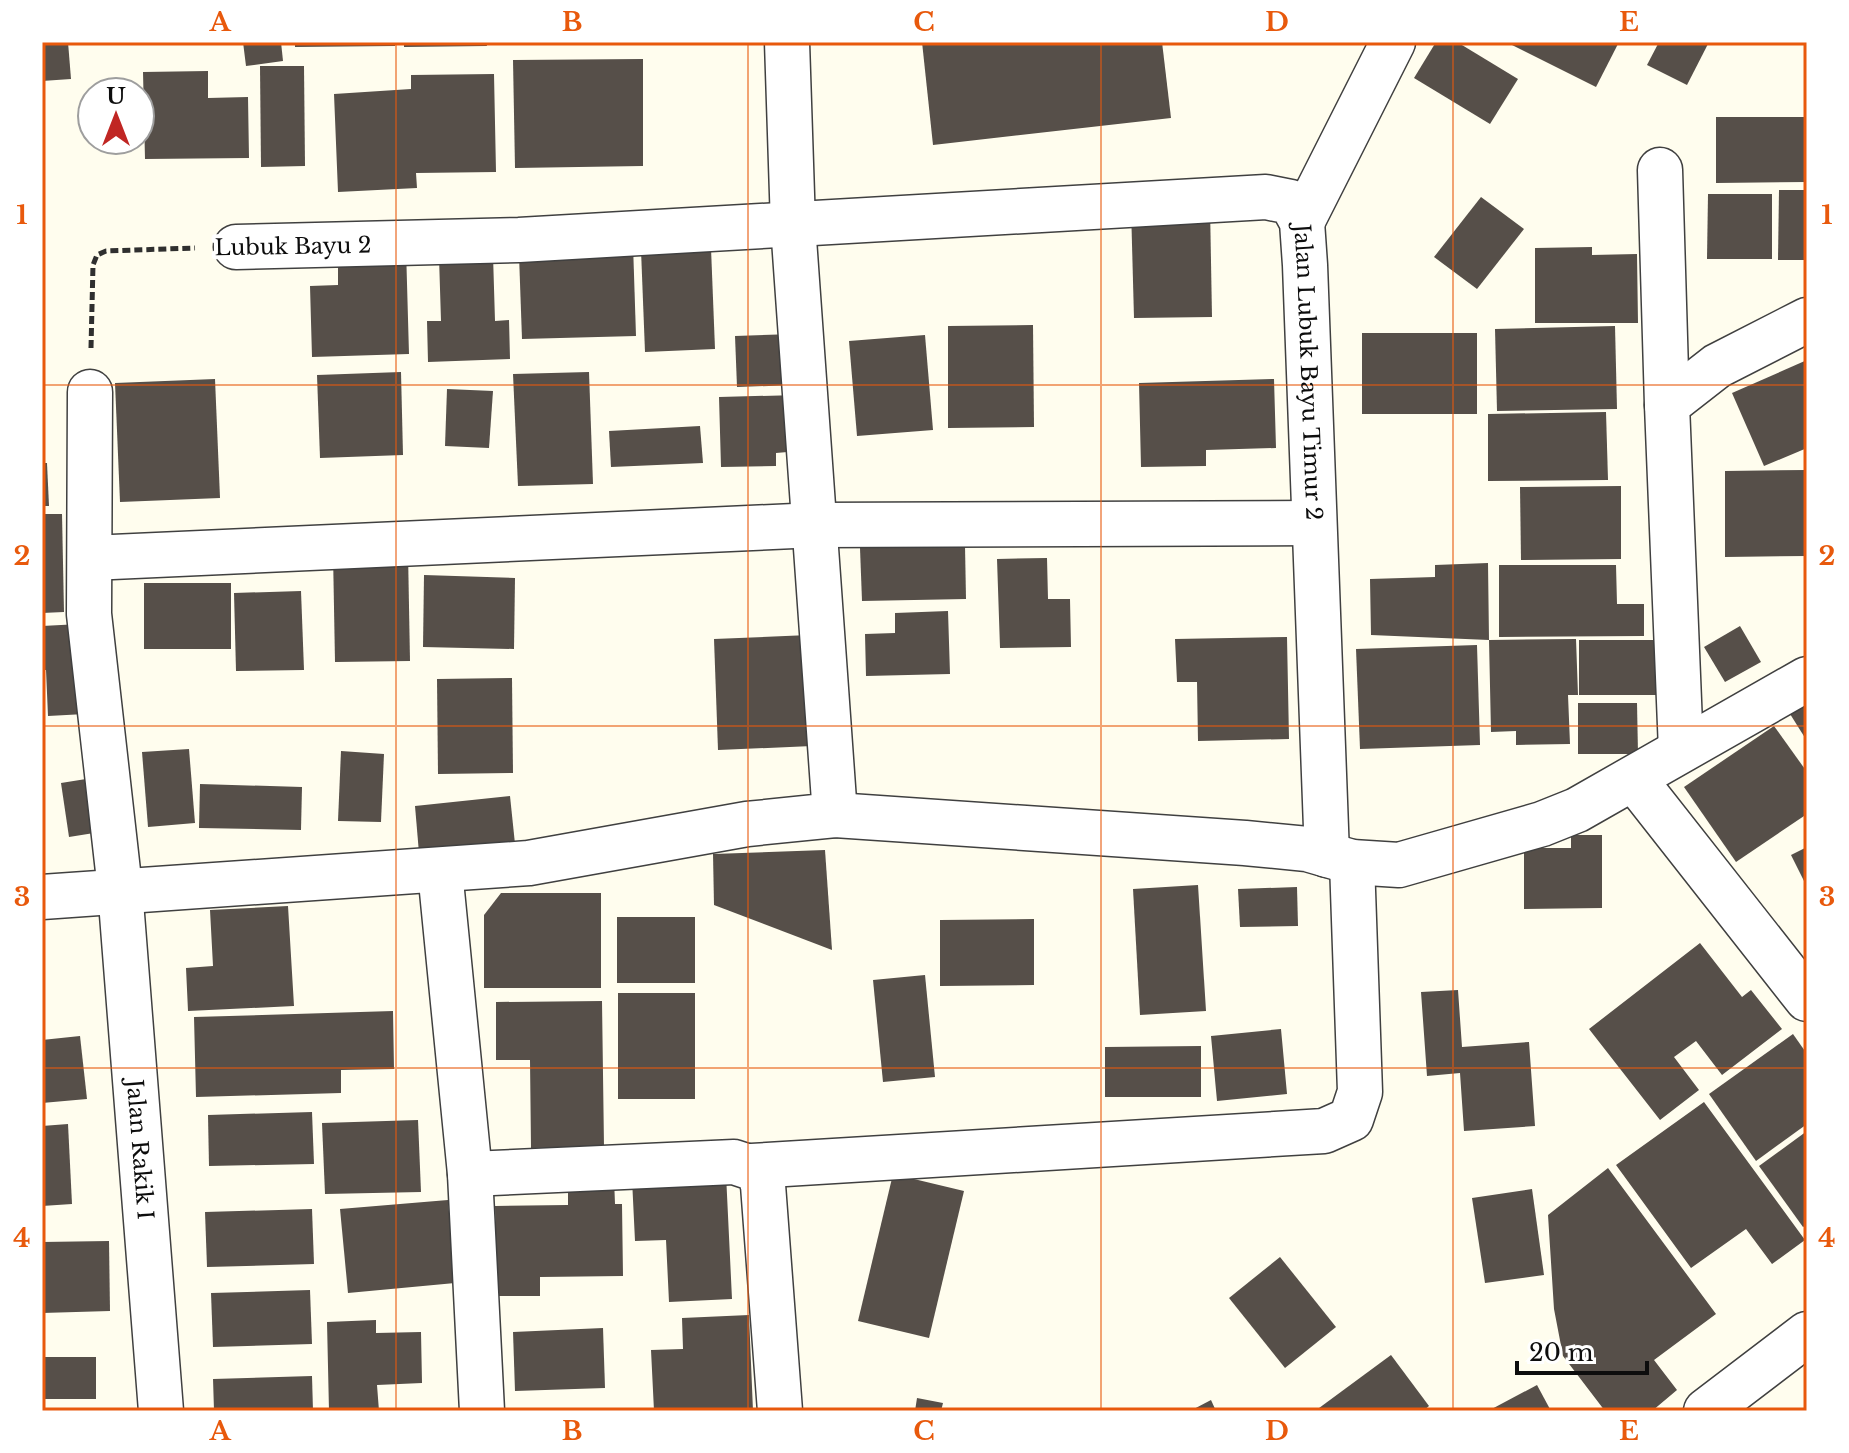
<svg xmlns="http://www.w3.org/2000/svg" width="1849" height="1453" font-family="'Libre Baskerville',serif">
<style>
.building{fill:#564f49}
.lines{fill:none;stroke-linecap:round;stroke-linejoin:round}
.minor-casing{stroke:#404040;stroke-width:47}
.path{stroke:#2f2f2f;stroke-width:5;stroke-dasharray:8 4;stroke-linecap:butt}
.minor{stroke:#fff;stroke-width:44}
.grid{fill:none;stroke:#e8590c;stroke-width:2;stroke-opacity:0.55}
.labels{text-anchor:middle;stroke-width:8;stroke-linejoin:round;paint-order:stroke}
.street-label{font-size:22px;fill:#0d0d0d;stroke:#fff}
.neatline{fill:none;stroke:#e8590c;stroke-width:3}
.grid-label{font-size:26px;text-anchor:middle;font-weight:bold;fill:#e8590c}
</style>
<rect width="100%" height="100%" fill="#fffdee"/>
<g class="building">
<polygon points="42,42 68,42 71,79 42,81"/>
<polygon points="243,42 281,42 283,61 246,66"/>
<polygon points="295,42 395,42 395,46 295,47"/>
<polygon points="404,42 486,42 487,46 404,47"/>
<polygon points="922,42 1162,42 1171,118 933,145"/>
<polygon points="1436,42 1457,42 1518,79 1490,124 1414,78"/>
<polygon points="1506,42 1619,42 1596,87"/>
<polygon points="1659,42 1709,42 1687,85 1647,65"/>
<polygon points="643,59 643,166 515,168 513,60"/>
<polygon points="260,66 304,66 305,166 261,167"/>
<polygon points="208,71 208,98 248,97 249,158 145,159 143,72"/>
<polygon points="494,74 496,172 416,173 417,188 338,192 334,94 411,89 411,75"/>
<polygon points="1716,117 1807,117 1807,182 1716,183"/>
<polygon points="1779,190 1807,190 1807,260 1778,260"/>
<polygon points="1708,194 1772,194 1772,259 1707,259"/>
<polygon points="1481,197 1524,229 1477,289 1434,257"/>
<polygon points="1210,206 1212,317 1134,318 1131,207"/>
<polygon points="633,244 636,336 522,339 519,255"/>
<polygon points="1592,247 1592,255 1637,254 1638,323 1535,323 1535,248"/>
<polygon points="406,248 409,354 312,357 310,286 338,285 338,250"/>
<polygon points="711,248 715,349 645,352 641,250"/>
<polygon points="493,255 495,321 509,320 510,359 428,362 427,321 441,321 439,257"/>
<polygon points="1033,325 1034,427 948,428 948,326"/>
<polygon points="1615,326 1617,409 1497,411 1495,329"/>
<rect x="1362" y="333" width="115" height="81"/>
<polygon points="794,334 796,385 737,387 735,336"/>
<polygon points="925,335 933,430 857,436 849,341"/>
<polygon points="1807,360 1807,448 1764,466 1732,393"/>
<polygon points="401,372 403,455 320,458 317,375"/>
<polygon points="589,372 593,484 518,486 513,374"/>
<polygon points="215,379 220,498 120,502 115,383"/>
<polygon points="1274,379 1276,448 1206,450 1206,466 1141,467 1139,383"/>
<polygon points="447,389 493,391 489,448 445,446"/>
<polygon points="798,395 799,451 776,453 776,466 721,467 719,397"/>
<polygon points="1606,412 1608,480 1488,481 1488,414"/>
<polygon points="700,426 703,463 611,467 609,431"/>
<polygon points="42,463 47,463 49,506 42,506"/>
<polygon points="1807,470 1807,556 1725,557 1725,471"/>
<polygon points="1621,486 1621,559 1521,560 1520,487"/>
<polygon points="42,514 62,514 64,612 42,613"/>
<polygon points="965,546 966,599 862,601 860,548"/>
<polygon points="408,552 410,661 335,662 333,553"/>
<polygon points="1047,558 1048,599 1070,599 1071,647 1000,648 997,559"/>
<polygon points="1488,563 1489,640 1576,639 1578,695 1568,695 1570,744 1516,745 1516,731 1491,732 1489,640 1371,635 1370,579 1435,577 1435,565"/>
<polygon points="1499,565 1616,565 1617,604 1644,604 1644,636 1499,637"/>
<polygon points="424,575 515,578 514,649 423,647"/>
<rect x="144" y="583" width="87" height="66"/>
<polygon points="301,591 304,670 236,671 234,593"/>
<polygon points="948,611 950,674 866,676 865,634 895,633 895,613"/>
<polygon points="80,624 85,714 48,716 46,670 42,670 42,626"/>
<polygon points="1740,626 1761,662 1725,682 1704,647"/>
<polygon points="809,635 812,746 718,750 714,639"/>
<polygon points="1287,637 1289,739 1198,741 1197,682 1177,682 1175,639"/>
<polygon points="1579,640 1667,640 1668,695 1579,695"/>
<polygon points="1477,645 1480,745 1360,749 1356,649"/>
<polygon points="512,678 513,773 438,774 437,679"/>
<polygon points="1807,692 1807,741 1785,706"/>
<polygon points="1578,703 1637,703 1638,754 1578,754"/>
<polygon points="1774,726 1807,772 1807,814 1736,862 1684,787"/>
<polygon points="189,749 195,823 148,827 142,752"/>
<polygon points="341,751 384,754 381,822 338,821"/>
<polygon points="86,779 94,833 69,837 61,783"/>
<polygon points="200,784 302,787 301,830 199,828"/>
<polygon points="510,796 515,844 419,853 415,806"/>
<polygon points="1571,835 1602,835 1602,908 1524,909 1524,848 1571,848"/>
<polygon points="1807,847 1807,887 1791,855"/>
<polygon points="825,850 832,950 714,905 713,854"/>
<polygon points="1198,885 1206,1011 1140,1015 1133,889"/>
<polygon points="1297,887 1298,926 1240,927 1238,889"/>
<polygon points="501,893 601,893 601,988 484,988 484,915"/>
<polygon points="288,906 294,1006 188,1011 186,968 213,966 210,910"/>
<rect x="617" y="917" width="78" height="66"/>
<polygon points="1034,919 1034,985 940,986 940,920"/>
<polygon points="1700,943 1742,997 1751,990 1782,1029 1722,1075 1696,1041 1674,1057 1699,1090 1660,1120 1589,1029"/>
<polygon points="925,975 935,1077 883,1082 873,980"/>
<polygon points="1458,990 1462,1047 1529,1042 1535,1126 1464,1131 1460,1073 1427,1076 1421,992"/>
<rect x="618" y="993" width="77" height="106"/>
<polygon points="602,1001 604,1147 531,1148 530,1060 496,1060 496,1002"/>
<polygon points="393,1011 394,1069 341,1070 341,1093 196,1097 194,1017"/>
<polygon points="1281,1029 1287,1094 1217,1101 1211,1036"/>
<polygon points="1793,1034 1807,1054 1807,1124 1756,1161 1709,1094"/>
<polygon points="80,1036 87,1099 42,1103 42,1040"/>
<polygon points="1201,1046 1201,1097 1105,1097 1105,1047"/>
<polygon points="1704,1102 1805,1240 1772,1264 1746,1229 1691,1268 1616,1165"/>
<polygon points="312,1112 314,1164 209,1166 208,1115"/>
<polygon points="418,1120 421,1192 325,1194 322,1123"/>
<polygon points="68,1124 72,1204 42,1206 42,1126"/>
<polygon points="1807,1131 1807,1225 1803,1227 1759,1166"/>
<polygon points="1608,1168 1716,1314 1654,1360 1677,1390 1652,1411 1605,1411 1563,1356 1554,1309 1548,1215"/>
<polygon points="726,1174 732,1299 669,1302 666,1240 635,1241 632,1179"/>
<polygon points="893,1174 964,1191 929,1338 858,1321"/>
<polygon points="614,1178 615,1204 622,1204 623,1276 540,1277 540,1296 497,1296 495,1206 568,1205 568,1179"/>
<polygon points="1532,1189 1544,1275 1485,1283 1472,1198"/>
<polygon points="448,1200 455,1283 348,1293 340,1209"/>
<polygon points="312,1209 314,1264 207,1267 205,1212"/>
<polygon points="109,1241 110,1311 42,1313 42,1242"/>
<polygon points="1280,1257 1336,1327 1285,1368 1229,1298"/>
<polygon points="310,1290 312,1344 213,1347 211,1293"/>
<polygon points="749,1315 753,1411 654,1411 651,1350 683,1349 682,1318"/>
<polygon points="376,1320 376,1333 421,1332 422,1383 377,1385 379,1411 329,1411 327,1322"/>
<polygon points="603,1328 605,1388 515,1391 513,1332"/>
<polygon points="1391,1355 1429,1406 1423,1411 1315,1411"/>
<rect x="42" y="1357" width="54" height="42"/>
<polygon points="312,1376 313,1411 214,1411 213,1379"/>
<polygon points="1537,1385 1551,1411 1488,1411"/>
<polygon points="917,1398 943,1403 941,1411 915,1411"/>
<polygon points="1211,1400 1216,1411 1190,1411"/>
</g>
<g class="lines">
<defs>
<g id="minor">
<polyline points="1660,170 1667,405"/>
<polyline points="1302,222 1393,42"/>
<path id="s1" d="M236,247L519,240L1266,197L1291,202L1302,222L1305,265L1327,855"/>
<path id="s2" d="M90,392L89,614L120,889L161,1411"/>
<polyline points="90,558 816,525 1313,523"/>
<polyline points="1681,750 1667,405 1717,366 1807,320"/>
<polyline points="1634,779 1807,999"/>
<polyline points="835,815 1245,843 1307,849 1352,862 1399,865 1542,824 1577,810 1807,679"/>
<polyline points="440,871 470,1174 482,1411"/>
<polyline points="42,897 529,863 747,824 835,815 793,225 787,42"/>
<polyline points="752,1166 1324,1131 1351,1119 1360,1092 1352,862"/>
<polyline points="470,1174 734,1162 758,1170 763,1185 780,1411"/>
<polyline points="1706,1411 1807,1334"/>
</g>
</defs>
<use href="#minor" class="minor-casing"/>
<polyline class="path" points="91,348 93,265 97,255 106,251 195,248"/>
<use href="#minor" class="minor"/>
</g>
<path class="grid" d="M396,42V1411M748,42V1411M1101,42V1411M1453,42V1411M42,385H1807M42,726H1807M42,1068H1807"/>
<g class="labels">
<g class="street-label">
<text transform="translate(293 246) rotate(-1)" y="8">Lubuk Bayu 2</text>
<text dy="8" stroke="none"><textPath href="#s1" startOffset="1230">Jalan Lubuk Bayu Timur 2</textPath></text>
<text dy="8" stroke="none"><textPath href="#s2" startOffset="760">Jalan Rakik I</textPath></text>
</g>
</g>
<rect width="1849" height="1453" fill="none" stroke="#ffffff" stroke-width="88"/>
<g transform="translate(116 116)"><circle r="38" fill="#ffffff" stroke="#9e9e9e" stroke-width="2"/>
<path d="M0-6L14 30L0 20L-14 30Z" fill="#c02623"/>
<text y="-12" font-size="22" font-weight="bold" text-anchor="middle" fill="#0d0d0d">U</text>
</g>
<path d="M1517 1361v12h130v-12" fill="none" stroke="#0d0d0d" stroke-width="4"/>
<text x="1529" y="1361" font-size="24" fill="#0d0d0d" stroke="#ffffff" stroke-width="6" paint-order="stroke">20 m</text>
<rect x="44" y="44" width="1761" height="1365" class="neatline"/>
<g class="grid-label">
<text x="220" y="31">A</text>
<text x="572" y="31">B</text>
<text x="924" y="31">C</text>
<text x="1277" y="31">D</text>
<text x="1629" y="31">E</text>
<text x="22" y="224">1</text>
<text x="1827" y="224">1</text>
<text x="22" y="565">2</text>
<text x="1827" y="565">2</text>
<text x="22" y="906">3</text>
<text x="1827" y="906">3</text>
<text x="22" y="1247">4</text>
<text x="1827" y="1247">4</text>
<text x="220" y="1440">A</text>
<text x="572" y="1440">B</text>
<text x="924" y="1440">C</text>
<text x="1277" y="1440">D</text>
<text x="1629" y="1440">E</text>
</g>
</svg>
